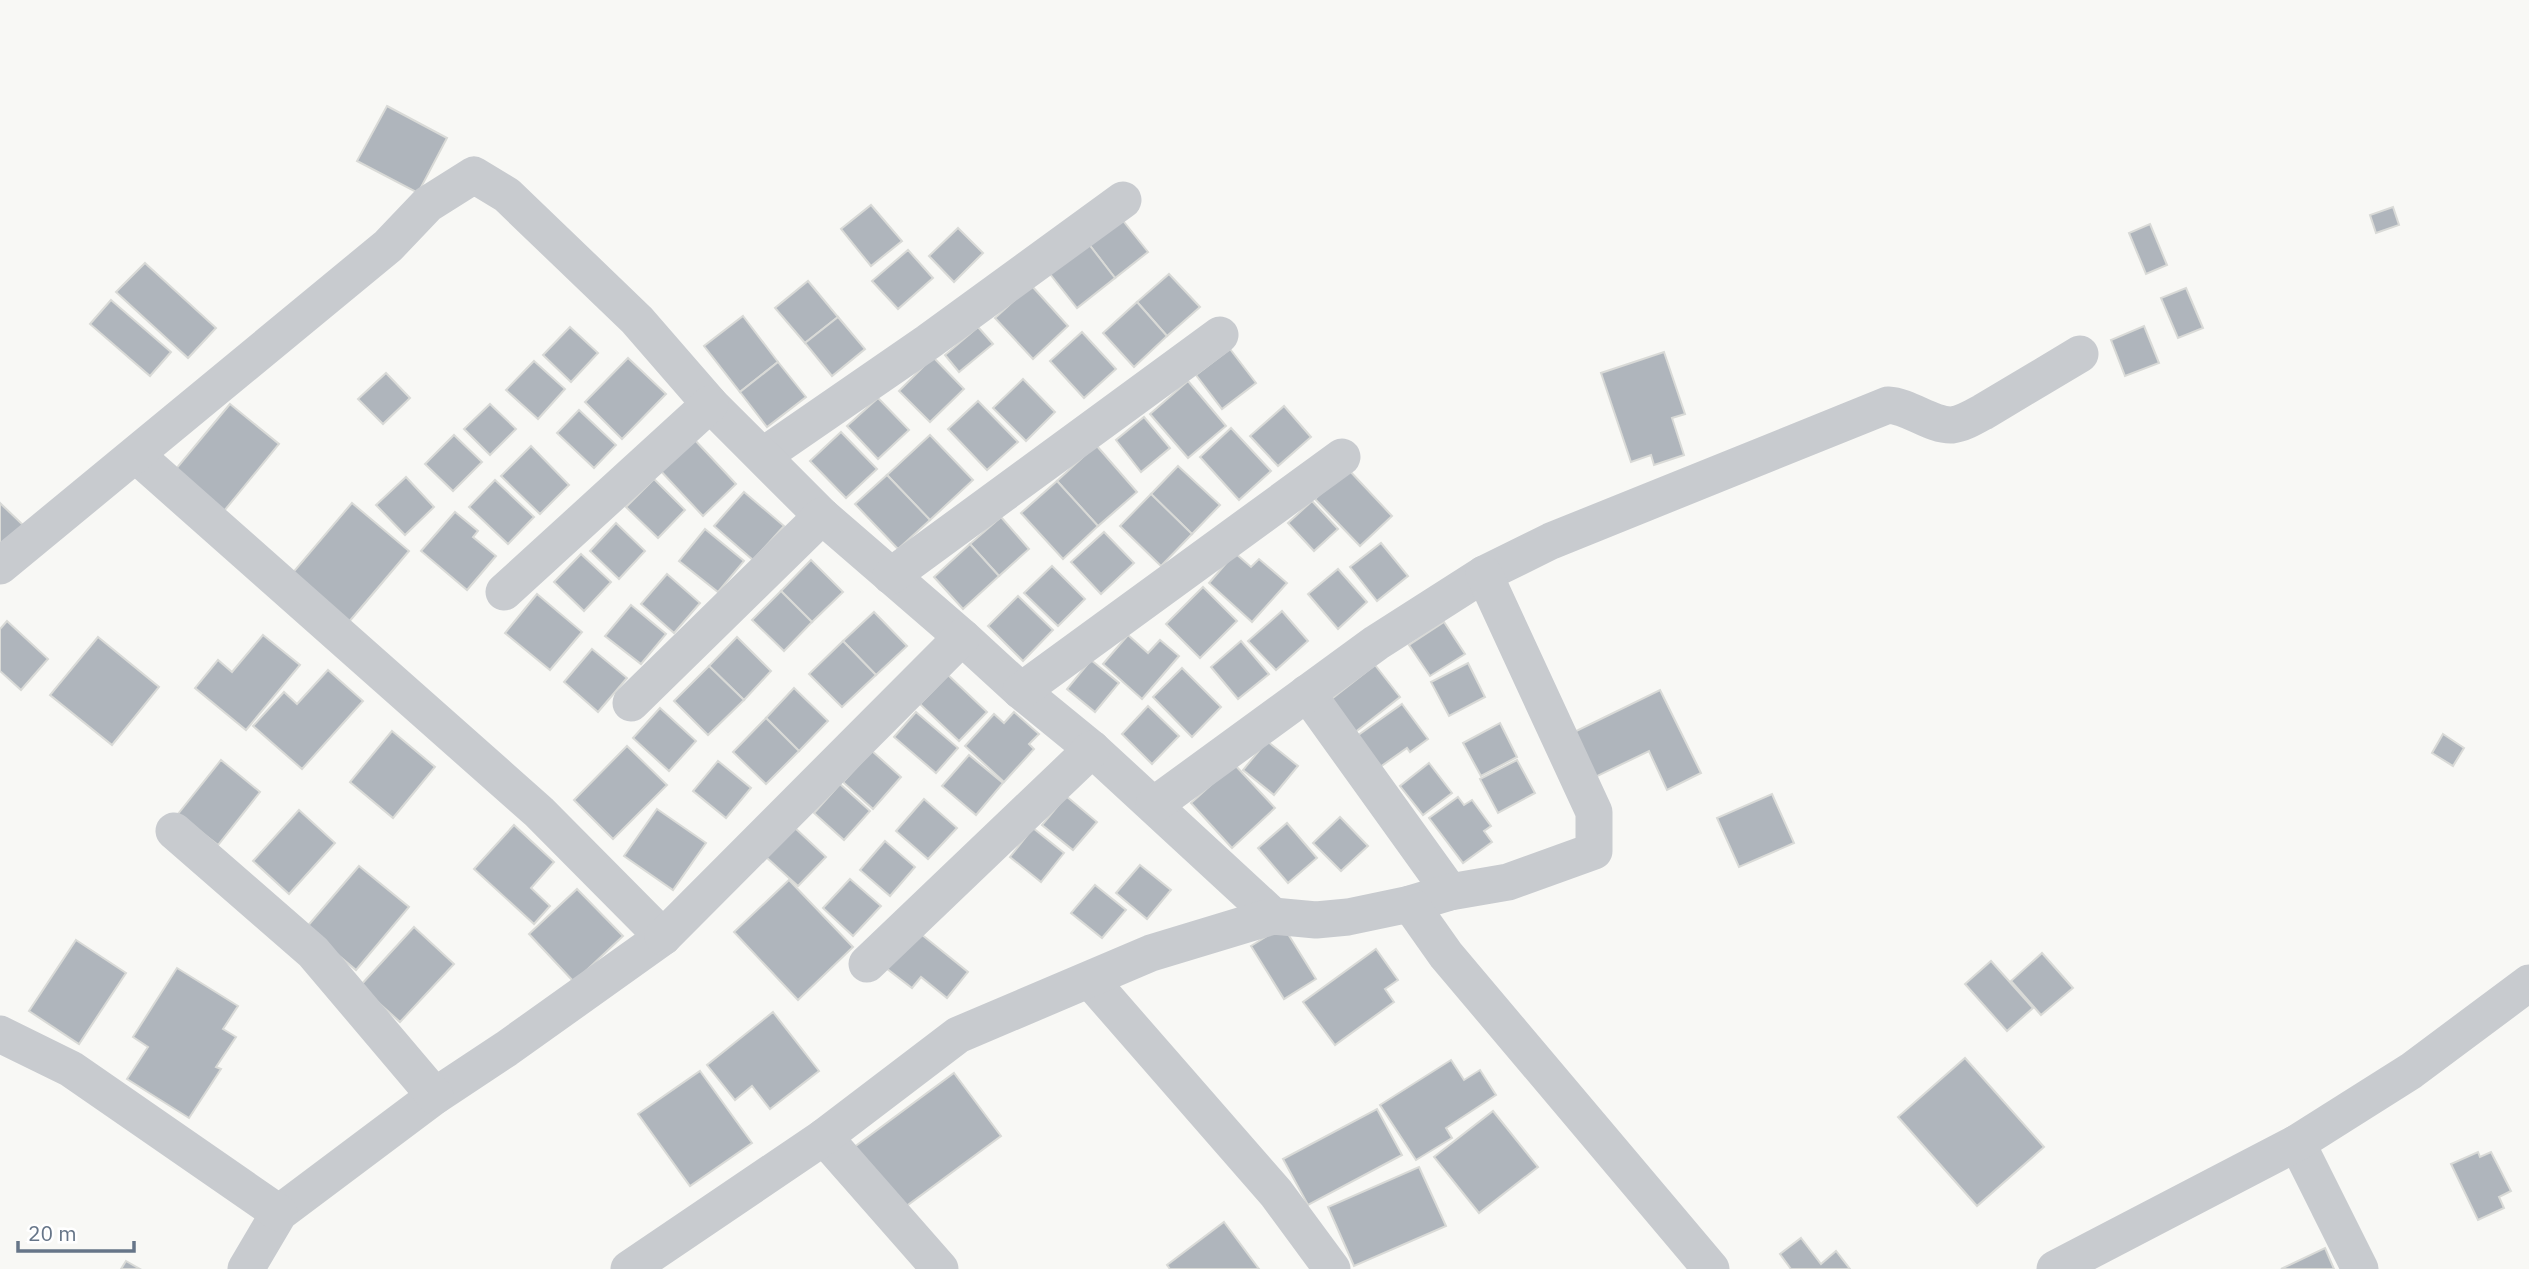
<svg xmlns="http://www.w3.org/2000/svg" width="2529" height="1269" font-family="'IBM Plex Sans',sans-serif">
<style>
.building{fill:#afb5bc;stroke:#d9dad7;stroke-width:2}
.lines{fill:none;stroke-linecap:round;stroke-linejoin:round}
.minor{stroke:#c8cbcf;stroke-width:37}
</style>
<rect width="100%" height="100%" fill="#f8f8f5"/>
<g class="building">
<polygon points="387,106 447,138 418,193 357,161"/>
<polygon points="871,205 902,241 871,266 841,229"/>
<polygon points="2393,207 2399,225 2376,233 2370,215"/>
<polygon points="1120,217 1148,252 1115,278 1088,243"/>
<polygon points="2150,224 2167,265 2146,274 2129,233"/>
<polygon points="958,228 983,253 954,282 929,256"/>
<polygon points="1088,243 1115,278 1077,308 1050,274"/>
<polygon points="908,250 933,278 898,309 872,281"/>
<polygon points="145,263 216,328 188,358 116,292"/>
<polygon points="1169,274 1200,307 1167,336 1137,302"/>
<polygon points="808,281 838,317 805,343 775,308"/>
<polygon points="1031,285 1068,326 1033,359 995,318"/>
<polygon points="2186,288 2203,328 2178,338 2161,298"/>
<polygon points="111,300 171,352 150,376 90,324"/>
<polygon points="1137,302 1167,336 1134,367 1103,333"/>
<polygon points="743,316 778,362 740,392 704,346"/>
<polygon points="838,317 865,349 832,376 805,343"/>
<polygon points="2144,326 2159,363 2125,376 2111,340"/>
<polygon points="570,327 598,353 571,382 543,355"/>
<polygon points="978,327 993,344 959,372 945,355"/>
<polygon points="1082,332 1116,369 1084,398 1050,361"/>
<polygon points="1230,349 1256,383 1222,409 1196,375"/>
<polygon points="1664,352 1685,414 1672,418 1684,455 1654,465 1651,455 1631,462 1601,373"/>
<polygon points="933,357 964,389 930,422 899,391"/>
<polygon points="628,358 666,394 622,439 585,402"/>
<polygon points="534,361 565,389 538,419 506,390"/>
<polygon points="778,362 806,397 767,427 740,392"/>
<polygon points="386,373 410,398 383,424 358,399"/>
<polygon points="1023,379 1055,412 1026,441 993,408"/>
<polygon points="1188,381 1226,426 1188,458 1150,414"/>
<polygon points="878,398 909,430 878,459 847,426"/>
<polygon points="978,401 1018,442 987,470 948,429"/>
<polygon points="230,404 279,444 224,511 175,470"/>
<polygon points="490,404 516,429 490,455 464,429"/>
<polygon points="1284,406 1311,437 1278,466 1250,436"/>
<polygon points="579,410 616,445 594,468 557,433"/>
<polygon points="1144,417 1170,448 1141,472 1116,440"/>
<polygon points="1231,428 1271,471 1239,500 1200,457"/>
<polygon points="841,432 877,469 846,498 810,461"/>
<polygon points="454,435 482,462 453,491 425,464"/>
<polygon points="930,435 973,480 930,520 887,475"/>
<polygon points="692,437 736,484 703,516 658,468"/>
<polygon points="1096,445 1137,492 1098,526 1057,481"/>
<polygon points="531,446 569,485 540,514 501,476"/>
<polygon points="1178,466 1220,505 1192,534 1151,494"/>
<polygon points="1347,468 1392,516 1360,546 1315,499"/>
<polygon points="887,475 930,520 898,549 855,504"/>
<polygon points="406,477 434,507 405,535 376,505"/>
<polygon points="654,479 685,510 658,538 626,507"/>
<polygon points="495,480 534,517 508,544 469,507"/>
<polygon points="1057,481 1098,526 1063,559 1021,513"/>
<polygon points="744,492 784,526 753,560 714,526"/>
<polygon points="1151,494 1192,534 1161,566 1120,526"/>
<polygon points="1312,501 1338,529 1314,551 1288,523"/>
<polygon points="0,503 23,525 0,549"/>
<polygon points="352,503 409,551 348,623 290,576"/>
<polygon points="455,512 478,531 473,537 496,556 467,590 421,551"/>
<polygon points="1001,517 1029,549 999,576 970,544"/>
<polygon points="616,523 645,551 619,579 590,551"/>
<polygon points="705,529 744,561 718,592 679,561"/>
<polygon points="1104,532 1134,563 1101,594 1071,562"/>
<polygon points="1381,543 1408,576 1377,601 1350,567"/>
<polygon points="970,544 999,576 963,609 934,577"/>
<polygon points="1235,553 1251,567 1259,559 1287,583 1252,622 1209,583"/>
<polygon points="581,554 611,582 584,611 554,582"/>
<polygon points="811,560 843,592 812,622 781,591"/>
<polygon points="1052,566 1085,599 1058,626 1024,593"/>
<polygon points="1338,569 1367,602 1338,629 1308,594"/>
<polygon points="667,574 700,603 674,633 641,604"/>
<polygon points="1203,587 1237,621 1200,658 1166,624"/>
<polygon points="781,591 812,622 784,651 752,620"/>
<polygon points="537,594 582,632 550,670 505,633"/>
<polygon points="1018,596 1053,630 1023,661 988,626"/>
<polygon points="631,605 666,634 641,664 605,636"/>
<polygon points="1282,611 1308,641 1276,670 1248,641"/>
<polygon points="874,612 907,646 876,675 843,641"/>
<polygon points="7,621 48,659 21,690 0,671 0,629"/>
<polygon points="1444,622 1465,654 1430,676 1409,645"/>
<polygon points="263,635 300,665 246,730 195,688 218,660 232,672"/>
<polygon points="1128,635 1148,653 1160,640 1179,656 1142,699 1103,664"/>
<polygon points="98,637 159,687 112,745 50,695"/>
<polygon points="737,637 771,671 744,700 709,666"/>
<polygon points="843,641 876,675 842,707 809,674"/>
<polygon points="1241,641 1269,674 1238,699 1211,667"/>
<polygon points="592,649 627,678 598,712 564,682"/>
<polygon points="1091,660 1119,683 1095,712 1067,689"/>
<polygon points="1468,663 1485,697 1449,716 1431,682"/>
<polygon points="1375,665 1400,697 1354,733 1329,701"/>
<polygon points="709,666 744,700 708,735 674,701"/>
<polygon points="1182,668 1221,707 1192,737 1153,697"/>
<polygon points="328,670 363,701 302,769 253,726 284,692 297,704"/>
<polygon points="948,675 987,712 959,741 920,704"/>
<polygon points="794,688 828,721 799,751 766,718"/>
<polygon points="1660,690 1701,773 1667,790 1649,751 1587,781 1566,736"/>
<polygon points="1402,704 1428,739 1410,752 1407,748 1380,767 1357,736"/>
<polygon points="1148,706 1179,736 1152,764 1122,734"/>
<polygon points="660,708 696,741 669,771 633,738"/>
<polygon points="916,712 958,748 936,773 894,737"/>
<polygon points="1014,712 1039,734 1029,744 1034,749 1004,782 965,746 994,714 1004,723"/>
<polygon points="766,718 799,751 766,784 733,752"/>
<polygon points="1500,723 1517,757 1481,776 1463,743"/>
<polygon points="392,731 435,767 393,818 350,782"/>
<polygon points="2443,734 2464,748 2453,766 2432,753"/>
<polygon points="1267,741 1298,766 1274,795 1243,770"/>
<polygon points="627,746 667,785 613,839 574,800"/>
<polygon points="872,751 901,777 873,809 843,782"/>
<polygon points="969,755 1003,783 976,815 942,786"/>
<polygon points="221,760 260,792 218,845 178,814"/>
<polygon points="1517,760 1535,793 1498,813 1480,779"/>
<polygon points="718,761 751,788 726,818 693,791"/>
<polygon points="1429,763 1452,793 1423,815 1400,786"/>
<polygon points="1234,764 1275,808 1232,848 1191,803"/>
<polygon points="840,784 870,811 844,840 814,813"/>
<polygon points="1772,794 1794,843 1739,867 1717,818"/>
<polygon points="1066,796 1097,822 1073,850 1042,825"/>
<polygon points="1458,797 1464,805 1472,800 1491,826 1484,831 1492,842 1463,863 1429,818"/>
<polygon points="924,799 957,828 928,859 896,831"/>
<polygon points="657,809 706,843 673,890 624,856"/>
<polygon points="299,810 335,843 289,894 253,861"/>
<polygon points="1340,817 1368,846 1341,871 1313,843"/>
<polygon points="1287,823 1317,858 1288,883 1258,848"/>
<polygon points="514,825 554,862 531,888 550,906 534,924 474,869"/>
<polygon points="794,827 826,857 798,886 766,857"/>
<polygon points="1033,828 1064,853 1041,882 1010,857"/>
<polygon points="885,841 915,867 890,896 860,870"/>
<polygon points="1140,865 1171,890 1147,919 1116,893"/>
<polygon points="359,866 409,907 356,970 306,928"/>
<polygon points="850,879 881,906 853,936 823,908"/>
<polygon points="789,880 853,947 798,1000 734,932"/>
<polygon points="1095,885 1126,910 1102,938 1071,913"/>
<polygon points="577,889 623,936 574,982 529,934"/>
<polygon points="1283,926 1316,979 1284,999 1251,946"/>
<polygon points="414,927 454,964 400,1022 360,986"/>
<polygon points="916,930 968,972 947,998 921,977 912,988 886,968"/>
<polygon points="76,940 126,973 79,1044 29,1011"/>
<polygon points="1376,949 1398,980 1385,989 1394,1002 1335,1045 1303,1002"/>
<polygon points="2042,953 2073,988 2041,1015 2011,981"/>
<polygon points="1991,961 2033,1008 2007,1031 1965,984"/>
<polygon points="177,968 238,1006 223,1029 236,1037 216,1067 221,1069 189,1118 127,1079 148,1047 133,1037"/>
<polygon points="773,1012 819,1071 770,1109 752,1086 735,1100 707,1065"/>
<polygon points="1965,1058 2044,1147 1977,1206 1898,1117"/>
<polygon points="1451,1060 1464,1080 1480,1070 1496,1095 1446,1128 1452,1138 1416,1160 1380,1105"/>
<polygon points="700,1071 752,1143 690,1186 638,1114"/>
<polygon points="954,1073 1001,1136 901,1210 853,1148"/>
<polygon points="1377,1109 1402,1155 1308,1205 1283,1159"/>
<polygon points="1493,1111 1538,1167 1479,1213 1434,1157"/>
<polygon points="2478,1152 2480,1157 2491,1152 2511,1191 2499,1197 2504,1208 2478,1220 2451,1164"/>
<polygon points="1419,1167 1446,1226 1354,1266 1328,1207"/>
<polygon points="1224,1222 1259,1269 1170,1269 1167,1265"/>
<polygon points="1801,1238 1821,1264 1836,1251 1850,1269 1791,1269 1780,1254"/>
<polygon points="2325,1248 2334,1269 2281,1269"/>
<polygon points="126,1261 140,1269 121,1269"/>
</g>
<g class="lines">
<g class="minor">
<polyline points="136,455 539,812 663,937 506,1049 435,1096 279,1213 246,1269"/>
<polyline points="764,455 928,342 1123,200"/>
<polyline points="0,566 388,246 428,204 474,175 507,195 637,320 710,404 822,516 962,637 1021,691 1092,749 1273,916"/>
<polyline points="891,576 1220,335"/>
<polyline points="504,592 710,404"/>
<polyline points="1021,691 1342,457"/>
<polyline points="1307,693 1450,892"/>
<polyline points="631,703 822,516"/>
<path d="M1154,805L1376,643L1484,574L1551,541L1888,405C1909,406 1932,426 1952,425C1962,424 1974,417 1983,412L2080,354"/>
<polyline points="174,831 313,952 435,1096"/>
<polyline points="1410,904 1450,892 1508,882 1594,851 1594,812 1484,574"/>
<polyline points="663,937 962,637"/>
<polyline points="867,964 1092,749"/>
<polyline points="1090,980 1276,1193 1332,1269"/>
<polyline points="0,1034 71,1069 279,1213"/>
<polyline points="824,1137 940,1269"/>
<polyline points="2297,1143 2360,1269"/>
<polyline points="629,1269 824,1137 958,1035 1151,953 1273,916 1316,920 1348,917 1410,904 1446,955 1711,1269"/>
<polyline points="2055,1269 2297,1143 2411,1071 2529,983"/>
</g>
</g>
<path d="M18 1241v10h116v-10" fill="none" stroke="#667588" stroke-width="3.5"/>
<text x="28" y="1241" font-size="21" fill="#667588" stroke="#ffffff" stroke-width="5" paint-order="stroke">20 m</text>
</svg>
